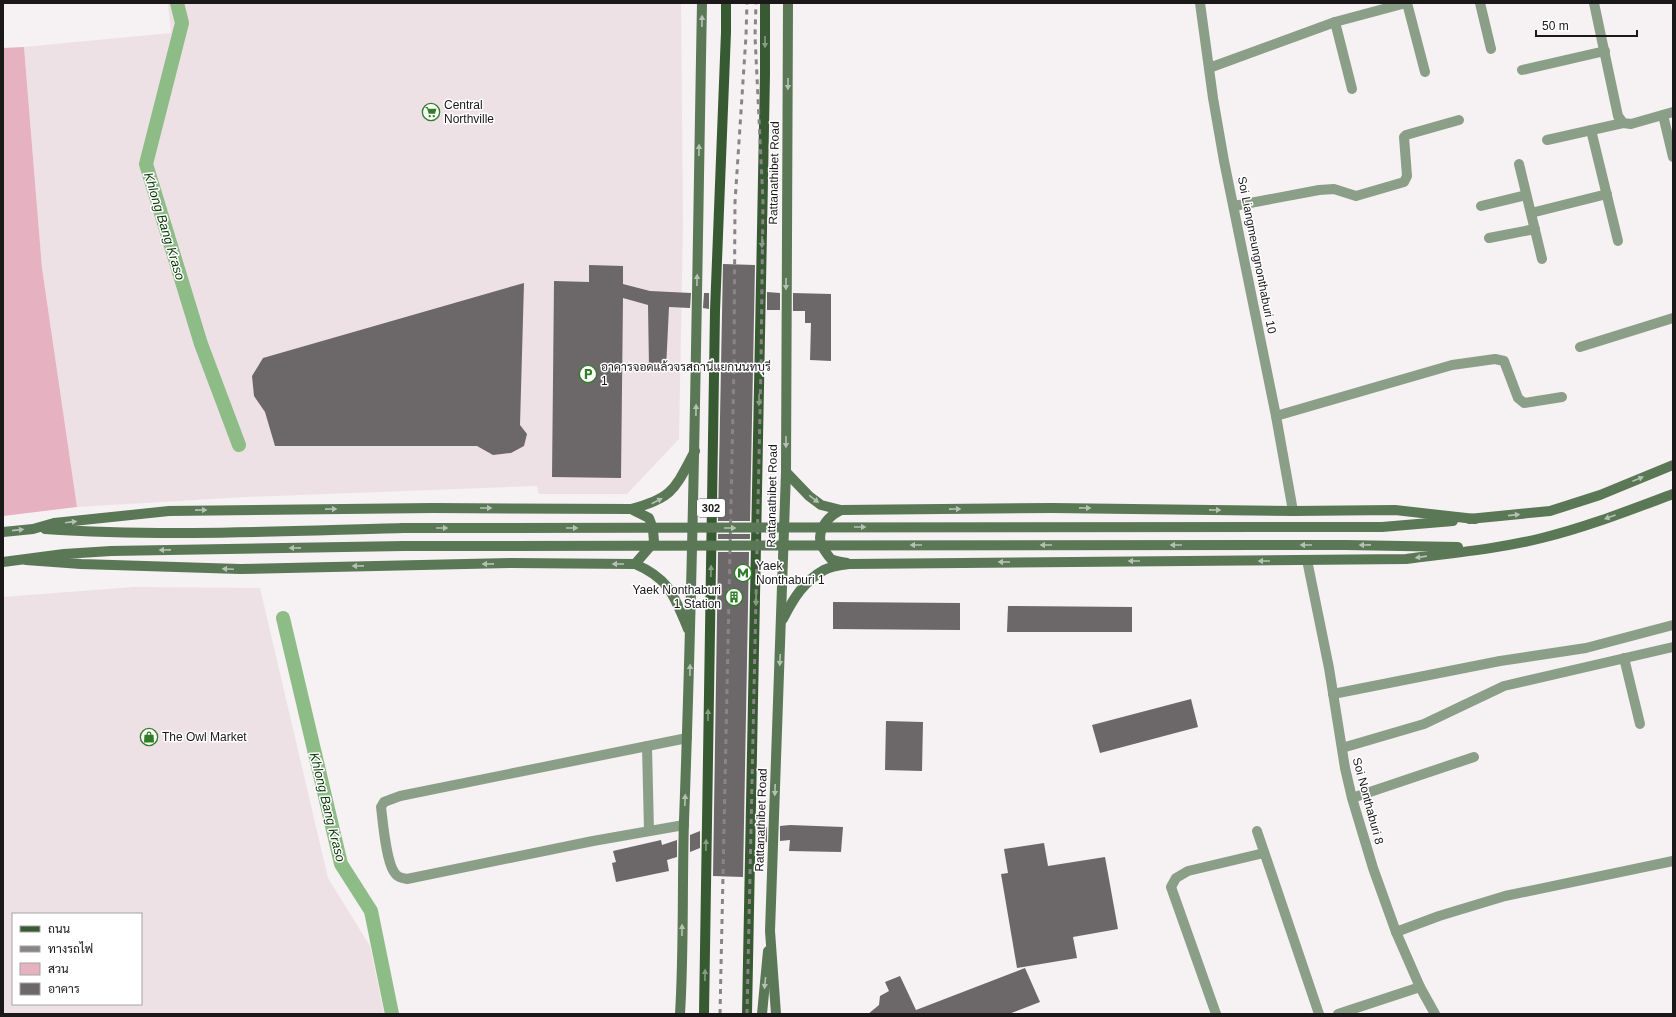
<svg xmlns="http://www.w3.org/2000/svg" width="1676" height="1017" font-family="Arial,Sarabun,sans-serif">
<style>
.built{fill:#eee1e5;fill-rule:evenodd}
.green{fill:#e6b2c2}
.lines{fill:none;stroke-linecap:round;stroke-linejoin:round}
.canal{stroke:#8ebc87;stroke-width:14}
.building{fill:#6c6869}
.minor{stroke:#8b9f88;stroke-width:10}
.secondary{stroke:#5a7756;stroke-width:10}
.primary{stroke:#375a32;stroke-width:10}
.rail{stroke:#898586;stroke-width:3;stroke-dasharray:5 5;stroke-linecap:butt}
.secondary-bridge{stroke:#5a7756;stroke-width:10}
.oneway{fill:#b5c2b3}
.oneway2{fill:#879c84}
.labels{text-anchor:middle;stroke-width:3;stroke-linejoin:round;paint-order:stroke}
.shield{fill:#fff;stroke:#5f5d5d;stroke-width:1}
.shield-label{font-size:11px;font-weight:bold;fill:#1a1818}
.poi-label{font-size:12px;fill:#1a1818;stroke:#fff;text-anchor:start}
.street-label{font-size:12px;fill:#1a1818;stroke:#fff}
.water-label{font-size:13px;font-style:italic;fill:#043601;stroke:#fff}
</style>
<rect width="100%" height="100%" fill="#f6f1f2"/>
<g class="built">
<polygon points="168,3 681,3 683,224 679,439 627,494 539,494 537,486 245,497 77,507 42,268 24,47 171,33"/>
<path d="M134,587L260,588L328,878L370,946L384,1014H3V597ZM13,914H141V1004H13Z"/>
</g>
<polygon class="green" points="24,47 42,268 77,507 3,516 3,48"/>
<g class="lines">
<g class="canal">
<polyline points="177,3 182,23 146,164 201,344 239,445"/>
<polyline points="283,618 341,864 371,911 392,1014"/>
</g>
</g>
<g class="building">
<polygon points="723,264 755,265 750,521 718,521"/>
<polygon points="589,265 623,266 623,284 650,291 691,293 690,308 669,307 666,369 649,368 648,305 623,298 621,478 552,477 554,281 589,282"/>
<polygon points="524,283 520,425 527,434 524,446 511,453 493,455 477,446 275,446 265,412 254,396 252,376 263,358"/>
<polygon points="767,292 780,293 780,310 767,310"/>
<polygon points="704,293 709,293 709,309 703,308"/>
<polygon points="793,293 831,294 831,361 810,360 811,323 805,323 805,311 793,311"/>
<rect x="718" y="534" width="32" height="5"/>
<polygon points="718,552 749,552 743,877 713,876"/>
<polygon points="833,602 960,603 960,630 833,629"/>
<polygon points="1008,606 1132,607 1132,632 1007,632"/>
<polygon points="1191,699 1198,727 1100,753 1092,725"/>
<polygon points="886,721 923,722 922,771 885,770"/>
<polygon points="790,825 843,827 841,852 789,851 790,840 780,841 780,826"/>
<polygon points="767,827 767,842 757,844 757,828"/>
<polygon points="700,831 700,848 690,852 690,835"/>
<polygon points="661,840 662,845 677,840 677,857 667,860 669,871 616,882 612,863 616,862 613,851"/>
<polygon points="1044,843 1048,866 1105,857 1118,929 1073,937 1077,958 1017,968 1001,874 1008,873 1004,849"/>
<polygon points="1025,968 1040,1002 1009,1014 868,1014 879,1005 880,996 889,991 885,982 900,976 916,1010"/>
</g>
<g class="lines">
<g class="minor">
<polyline points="1200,3 1213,98 1224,161 1276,416 1293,511"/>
<polyline points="1407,3 1425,72"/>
<polyline points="1480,3 1491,49"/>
<polyline points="1594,3 1618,116 1623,123 1631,124 1673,112"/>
<polyline points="1335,22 1352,89"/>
<polyline points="1209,68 1335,22 1406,3"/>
<polyline points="1522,70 1605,51"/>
<polyline points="1663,115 1673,157"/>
<polyline points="1591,130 1618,241"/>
<polyline points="1547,140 1623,123"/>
<polyline points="1519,164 1542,259"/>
<polyline points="1234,206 1319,190 1334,189 1356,196 1404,182 1407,176 1404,137 1406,135 1459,120"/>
<polyline points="1481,206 1526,195"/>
<polyline points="1531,213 1607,194"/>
<polyline points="1489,238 1535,229"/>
<polyline points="1580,347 1673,318"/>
<polyline points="1276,416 1452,365 1495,359 1504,361 1518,398 1524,403 1562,397"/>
<polyline points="1307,560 1329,668 1345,768 1352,798 1373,868 1396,932 1420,987 1435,1014"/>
<polyline points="1624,658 1640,724"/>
<polyline points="1333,694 1500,661 1586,648 1673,625"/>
<polyline points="647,746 649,831"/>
<polyline points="1342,748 1424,724 1504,686 1673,647"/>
<polyline points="1352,798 1474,757"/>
<path d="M684,825L593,841L407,879C401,878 397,877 394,872C386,860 383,823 381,807L384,802L400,796L687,738"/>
<polyline points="1257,831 1319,1014"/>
<polyline points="1396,932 1439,916 1505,896 1673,861"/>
<polyline points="1216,1014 1171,887 1176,878 1188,871 1264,853"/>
<polyline points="1338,1014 1420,987"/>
</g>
<g class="secondary">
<polyline points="786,472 809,496 821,505 841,510 1052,508 1293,511 1395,510 1475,519"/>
<polyline points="631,509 649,518 653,529 654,542 635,564"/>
<path d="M841,510C825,518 813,535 825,551C827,554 829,557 831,559C835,561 842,562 847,563"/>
<polyline points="1469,519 1550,511 1600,495 1673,465"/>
<polyline points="1345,527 1382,527 1453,521"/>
<path d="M45,529C164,537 284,531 403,528"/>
<path d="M3,532L33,529L54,523L169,511L433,508L631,509C674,498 675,488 695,451"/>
<polyline points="1345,545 1458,547"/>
<path d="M26,560L81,564L240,569L511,563L635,564C670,579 674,596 688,629"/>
<polyline points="3,562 64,554 111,551 404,546"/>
<path d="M783,619C793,599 804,581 824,570C831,566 841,565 849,564L1406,559C1451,553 1498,549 1542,538C1587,527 1630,510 1673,494"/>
<path d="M680,1014C684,950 682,885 684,821C694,548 697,276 702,3"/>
<polyline points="762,1014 768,951"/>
<polyline points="776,1014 770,931 786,472 788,3"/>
</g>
<g class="primary">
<polyline points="704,1014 715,311 726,32 726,3"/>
<polyline points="747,1014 765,74 765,3"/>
</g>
<g class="rail">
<polyline points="720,1014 734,365 735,202 746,36 747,3"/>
<polyline points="747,1014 761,366 763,201 755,36 756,3"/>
</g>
<g class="secondary-bridge">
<polyline points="403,528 1345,527"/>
<polyline points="404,546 1345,545"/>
</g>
</g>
<defs><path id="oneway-solid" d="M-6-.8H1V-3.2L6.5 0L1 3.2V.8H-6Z"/></defs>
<g class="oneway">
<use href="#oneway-solid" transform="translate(702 21) rotate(-89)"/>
<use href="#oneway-solid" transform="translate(788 84) rotate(91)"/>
<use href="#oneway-solid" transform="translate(699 150) rotate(-89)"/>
<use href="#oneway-solid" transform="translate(697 280) rotate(-89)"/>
<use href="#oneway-solid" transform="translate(786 284) rotate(91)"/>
<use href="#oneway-solid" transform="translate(696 410) rotate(-89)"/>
<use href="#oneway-solid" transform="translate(786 442) rotate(90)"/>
<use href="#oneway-solid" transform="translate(1638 479) rotate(-22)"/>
<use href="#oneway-solid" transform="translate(814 499) rotate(37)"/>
<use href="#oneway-solid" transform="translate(657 501) rotate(-27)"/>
<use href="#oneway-solid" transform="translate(486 508)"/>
<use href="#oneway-solid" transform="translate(1085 508) rotate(1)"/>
<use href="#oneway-solid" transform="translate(331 509) rotate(-1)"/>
<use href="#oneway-solid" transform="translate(955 509) rotate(-1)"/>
<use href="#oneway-solid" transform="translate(201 510) rotate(-1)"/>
<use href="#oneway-solid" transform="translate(1215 510) rotate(1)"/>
<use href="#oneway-solid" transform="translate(1514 515) rotate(-6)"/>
<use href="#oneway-solid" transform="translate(1610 517) rotate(160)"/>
<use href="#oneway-solid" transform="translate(71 522) rotate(-7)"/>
<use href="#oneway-solid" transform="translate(860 527)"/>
<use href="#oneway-solid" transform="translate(442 528)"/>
<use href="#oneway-solid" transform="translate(572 528)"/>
<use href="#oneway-solid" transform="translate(730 528)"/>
<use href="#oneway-solid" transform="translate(18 530) rotate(-6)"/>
<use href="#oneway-solid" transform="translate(916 545) rotate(180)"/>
<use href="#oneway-solid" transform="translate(1046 545) rotate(180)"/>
<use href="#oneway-solid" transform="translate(1176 545) rotate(180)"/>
<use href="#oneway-solid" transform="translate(1306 545) rotate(180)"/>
<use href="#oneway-solid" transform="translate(1365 545) rotate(179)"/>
<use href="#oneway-solid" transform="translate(295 548) rotate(179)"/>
<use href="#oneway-solid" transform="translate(165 550) rotate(179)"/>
<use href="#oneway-solid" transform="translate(1421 557) rotate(172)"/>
<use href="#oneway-solid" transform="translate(1134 561) rotate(180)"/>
<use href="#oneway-solid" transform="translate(1264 561) rotate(180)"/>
<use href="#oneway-solid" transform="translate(1004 562) rotate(180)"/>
<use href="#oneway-solid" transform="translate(488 564) rotate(179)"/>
<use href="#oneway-solid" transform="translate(618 564) rotate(-180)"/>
<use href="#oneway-solid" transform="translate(358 566) rotate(179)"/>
<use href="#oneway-solid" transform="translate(228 569) rotate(-178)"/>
<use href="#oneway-solid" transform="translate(780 660) rotate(93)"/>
<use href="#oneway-solid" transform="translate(690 670) rotate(-89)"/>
<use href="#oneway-solid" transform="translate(775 790) rotate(92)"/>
<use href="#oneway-solid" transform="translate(685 800) rotate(-88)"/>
<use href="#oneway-solid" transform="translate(682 930) rotate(-89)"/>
<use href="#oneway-solid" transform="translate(765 983) rotate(96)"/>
</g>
<g class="oneway2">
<use href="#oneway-solid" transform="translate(765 42) rotate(90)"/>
<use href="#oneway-solid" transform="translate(762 242) rotate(91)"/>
<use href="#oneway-solid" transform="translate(759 400) rotate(91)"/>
<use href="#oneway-solid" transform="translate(711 571) rotate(-89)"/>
<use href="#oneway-solid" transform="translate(756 600) rotate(91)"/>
<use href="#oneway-solid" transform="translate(708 715) rotate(-89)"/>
<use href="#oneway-solid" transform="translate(706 845) rotate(-89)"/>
<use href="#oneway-solid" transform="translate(705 975) rotate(-89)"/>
</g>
<defs>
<symbol id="supermarket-ring" viewBox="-11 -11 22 22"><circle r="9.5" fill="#fff" stroke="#307e27" stroke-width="1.5"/><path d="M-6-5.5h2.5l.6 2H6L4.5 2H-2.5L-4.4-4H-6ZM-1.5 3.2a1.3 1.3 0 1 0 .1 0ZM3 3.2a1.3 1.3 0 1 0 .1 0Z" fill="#307e27"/></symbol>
<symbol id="parking-ring" viewBox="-11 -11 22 22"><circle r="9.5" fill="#fff" stroke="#307e27" stroke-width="1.5"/><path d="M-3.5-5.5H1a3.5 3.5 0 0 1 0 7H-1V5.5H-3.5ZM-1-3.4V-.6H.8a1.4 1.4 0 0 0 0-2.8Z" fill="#307e27"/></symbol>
<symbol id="metro-ring" viewBox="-11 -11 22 22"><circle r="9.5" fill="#fff" stroke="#307e27" stroke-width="1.5"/><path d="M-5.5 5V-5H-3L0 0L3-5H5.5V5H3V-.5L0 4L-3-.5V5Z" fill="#307e27"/></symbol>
<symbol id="building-ring" viewBox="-11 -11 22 22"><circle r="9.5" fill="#fff" stroke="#307e27" stroke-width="1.5"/><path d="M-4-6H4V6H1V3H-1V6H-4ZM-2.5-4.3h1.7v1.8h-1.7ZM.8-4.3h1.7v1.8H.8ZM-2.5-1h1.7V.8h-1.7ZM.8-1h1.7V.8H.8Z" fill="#307e27"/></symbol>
<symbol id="shop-ring" viewBox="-11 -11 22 22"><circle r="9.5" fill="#fff" stroke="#307e27" stroke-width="1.5"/><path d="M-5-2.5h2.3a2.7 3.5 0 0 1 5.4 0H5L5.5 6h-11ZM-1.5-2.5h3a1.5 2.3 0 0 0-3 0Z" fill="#307e27"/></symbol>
</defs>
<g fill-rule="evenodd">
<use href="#supermarket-ring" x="421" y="102" width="20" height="20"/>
<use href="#parking-ring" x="578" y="364" width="20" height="20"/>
<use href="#metro-ring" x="733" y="563" width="20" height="20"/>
<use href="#building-ring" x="724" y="587" width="20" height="20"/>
<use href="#shop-ring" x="139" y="727" width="20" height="20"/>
</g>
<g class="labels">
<rect class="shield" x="697" y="499" width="28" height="18" rx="3"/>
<g class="shield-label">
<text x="711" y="512">302</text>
</g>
<g class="poi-label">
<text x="444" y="109">Central<tspan x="444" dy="14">Northville</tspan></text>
<text x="601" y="371">อาคารจอดแล้วจรสถานีแยกนนทบุรี<tspan x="601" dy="14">1</tspan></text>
<text x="756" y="570">Yaek<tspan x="756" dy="14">Nonthaburi 1</tspan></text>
<text x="721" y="594" text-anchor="end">Yaek Nonthaburi<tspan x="721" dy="14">1 Station</tspan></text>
<text x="162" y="741">The Owl Market</text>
</g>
<g class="street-label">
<text transform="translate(774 173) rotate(-89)" y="4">Rattanathibet Road</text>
<text transform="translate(1257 255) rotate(79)" y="4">Soi Liangmeungnonthaburi 10</text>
<text transform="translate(772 496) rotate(-89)" y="4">Rattanathibet Road</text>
<text transform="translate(1368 801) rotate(75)" y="4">Soi Nonthaburi 8</text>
<text transform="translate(761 820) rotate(-88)" y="4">Rattanathibet Road</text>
</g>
<g class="water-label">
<text transform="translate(165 226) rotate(73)" y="5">Khlong Bang Kraso</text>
<text transform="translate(328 807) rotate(76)" y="5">Khlong Bang Kraso</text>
</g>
</g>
<rect width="1676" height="1017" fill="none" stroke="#1a1818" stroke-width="8"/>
<rect x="12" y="913" width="130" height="92" fill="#ffffff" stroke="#a3a3a3"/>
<rect x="20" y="926" width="20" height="6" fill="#375a32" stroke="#a3a3a3"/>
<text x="48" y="933" font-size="12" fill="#1a1818">ถนน</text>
<rect x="20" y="946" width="20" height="6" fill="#898586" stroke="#a3a3a3"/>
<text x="48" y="953" font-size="12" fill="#1a1818">ทางรถไฟ</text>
<rect x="20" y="963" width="20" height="12" fill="#e6b2c2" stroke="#a3a3a3"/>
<text x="48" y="973" font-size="12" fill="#1a1818">สวน</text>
<rect x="20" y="983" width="20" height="12" fill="#6c6869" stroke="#a3a3a3"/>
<text x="48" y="993" font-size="12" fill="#1a1818">อาคาร</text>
<path d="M1536 30v6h101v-6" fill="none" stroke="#1a1818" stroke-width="2"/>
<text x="1542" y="30" font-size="12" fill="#1a1818" stroke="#ffffff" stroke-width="3" paint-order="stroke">50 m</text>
</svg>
